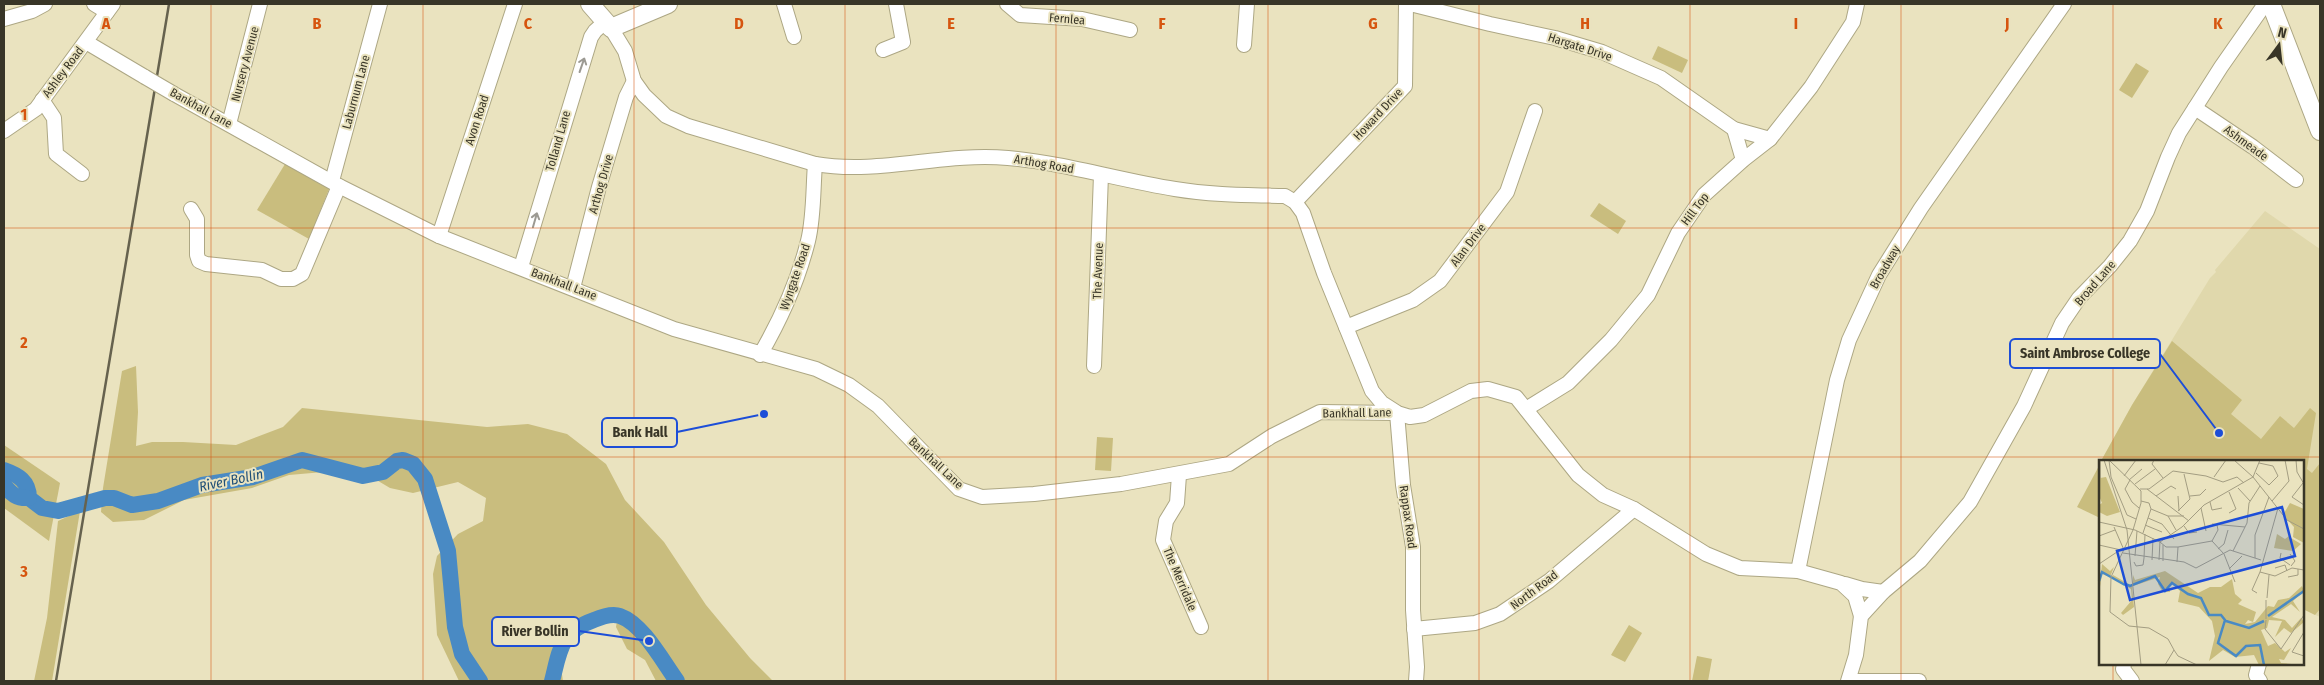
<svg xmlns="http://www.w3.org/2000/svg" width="2324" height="685" font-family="'Fira Sans Condensed',sans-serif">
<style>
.built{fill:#e0d8ac}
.green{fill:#c9bd7e}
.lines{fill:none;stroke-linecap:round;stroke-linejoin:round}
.river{stroke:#498ac4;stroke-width:16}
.minor-casing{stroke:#ada784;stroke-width:16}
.major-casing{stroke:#ada784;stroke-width:20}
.minor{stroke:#fff;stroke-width:14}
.major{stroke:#fff;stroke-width:18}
.rail{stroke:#66624e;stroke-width:2.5}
.minor-bridge-casing{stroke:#ada784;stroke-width:16;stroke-linecap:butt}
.minor-bridge{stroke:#fff;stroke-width:14}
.oneway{stroke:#9c9a93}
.grid{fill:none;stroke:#d6550f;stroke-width:1;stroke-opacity:0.55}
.labels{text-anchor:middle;stroke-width:4;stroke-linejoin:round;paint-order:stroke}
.street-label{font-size:12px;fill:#383527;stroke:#eae3bf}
.water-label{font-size:14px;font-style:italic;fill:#204f77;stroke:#eae3bf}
.inset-river{fill:none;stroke:#498ac4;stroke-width:2.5}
.inset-road{fill:none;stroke:#a39d82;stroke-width:1}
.view{fill:#1d4ed8;fill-opacity:0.15;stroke:#1d4ed8;stroke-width:2.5}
.inset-edge{fill:none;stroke:#383527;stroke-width:2.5}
.grid-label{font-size:16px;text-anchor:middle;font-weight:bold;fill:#d6550f;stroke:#eae3bf;stroke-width:4;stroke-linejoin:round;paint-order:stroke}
.leader{fill:none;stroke:#1d4ed8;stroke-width:2}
.callout-dot{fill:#1d4ed8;stroke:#eae3bf;stroke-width:2}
.callout{fill:#eae3bf;stroke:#1d4ed8;stroke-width:2}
.callout-label{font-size:14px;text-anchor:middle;font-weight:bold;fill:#383527}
</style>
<rect width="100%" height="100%" fill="#eae3bf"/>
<polygon class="built" points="2265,211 2320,249 2320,617 2303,609 2303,461 2101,461 2132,405 2210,278 2216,272 2215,270"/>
<g class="green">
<polygon points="1658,46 1688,60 1682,73 1652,59"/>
<polygon points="2136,63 2149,71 2132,98 2119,90"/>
<polygon points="285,164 329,189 309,239 257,210"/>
<polygon points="1599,203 1626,221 1618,234 1590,216"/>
<polygon points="2172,341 2242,400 2231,414 2261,439 2280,416 2294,428 2310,408 2316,413 2307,469 2312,473 2320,463 2320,609 2315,615 2303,609 2303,461 2101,461 2132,405"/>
<path d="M136,366L138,412L136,446L152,442H183L236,445L283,427L302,408L487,427L528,424L567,434L606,464L625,500L664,542L706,605L750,658L773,681H656L645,660L627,649L616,627L618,615C598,616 561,629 560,653C559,662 562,672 563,681H459L437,635L433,574L437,556L458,534L483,521L486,498L458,482L413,493L390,488L358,469L289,475L252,488L184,500L144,520L113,522L101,512L103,488L122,371Z"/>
<polygon points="1097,437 1113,438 1111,471 1095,470"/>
<polygon points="4,445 60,483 49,541 4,508"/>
<polygon points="2100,464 2100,518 2077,507"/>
<polygon points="80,511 52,681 34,681 47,618 58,521"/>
<polygon points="1629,625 1642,633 1625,662 1611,655"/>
<polygon points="1697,656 1712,659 1708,681 1692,681"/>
</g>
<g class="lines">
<g class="river">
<path d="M4,470C18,475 29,481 29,498L42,508L58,511L105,498H114L132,505L158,501L202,485L253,477L302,460L363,476L383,472L397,461L403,460L413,464L425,479L448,551L455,627L462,654L480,681"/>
<path d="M4,485C11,494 17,499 29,498"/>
<path d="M552,681C560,650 560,632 594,620C601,617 612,613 620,616C643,624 663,662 677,681"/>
</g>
<defs>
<g id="minor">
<polyline points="94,4 107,12"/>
<polyline points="784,4 794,37"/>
<polyline points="1007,4 1020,15 1082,19 1130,30"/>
<polyline points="1410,4 1490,24 1555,38 1602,52 1661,78 1734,129 1770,139"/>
<polyline points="4,19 32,11 45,4"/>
<path d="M611,28L625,51L634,81L644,95L666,116L688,126L815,164C880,175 943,152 1008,158C1064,163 1119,180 1175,189C1211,195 1248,195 1285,196L1295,202L1303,213L1324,273L1372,391L1382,403L1396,412"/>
<polyline points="86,42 145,77"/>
<polyline points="1244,45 1247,4"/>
<polyline points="883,50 903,42 896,4"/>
<polyline points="174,94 339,186 439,236 674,329 816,369 849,385 878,406 959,489 982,497 1034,494 1121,484 1229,464 1272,436 1320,412 1397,413 1410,417 1424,415 1471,391 1488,389 1516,397 1578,475 1603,495 1634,509 1706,554 1740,568 1798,571 1841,583 1855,596 1861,616"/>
<polyline points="42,100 54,118 56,154 82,174"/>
<polyline points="2195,108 2253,147 2296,180"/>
<polyline points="229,124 260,4"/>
<polyline points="1734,129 1743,160"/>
<polyline points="4,131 36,109 113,4"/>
<polyline points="332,181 380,4"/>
<polyline points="1295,202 1405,86 1406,4"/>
<polyline points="191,209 197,219 197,255 199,261 206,264 262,270 281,279 293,279 302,274 339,186"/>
<polyline points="439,236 515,4"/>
<polyline points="521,267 591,37 595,31 606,21"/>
<polyline points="573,288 599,187 626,97 634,81"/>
<polyline points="1346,327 1413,300 1440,281 1507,192 1535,111"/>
<path d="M760,355C781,319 798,281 808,241C814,217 813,188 815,164"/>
<polyline points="1094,366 1101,175"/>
<polyline points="1526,409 1568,383 1611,340 1648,295 1678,233 1704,195 1743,160 1770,139 1811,87 1853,22 1857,4"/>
<polyline points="1397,413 1403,485 1413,547 1413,610 1417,667 1416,681"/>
<polyline points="1179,475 1177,503 1166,521 1163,540 1201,627"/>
<polyline points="1798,571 1837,380 1849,340 1879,275 1921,208 2064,4"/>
<polyline points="1845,584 1862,589 1883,592"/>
<polyline points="1414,629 1475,623 1500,614 1549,581 1634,509"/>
<polyline points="2124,664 2123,669 2132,681"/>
<polyline points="2259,664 2256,675 2260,681"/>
<polyline points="1848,681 1856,655 1861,616 1883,592 1920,561 1970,502 2024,406 2062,323 2079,298 2110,266 2130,241 2147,211 2168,157 2179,133 2221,67 2265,4"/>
<polyline points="1850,681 1919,681"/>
</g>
<g id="major">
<polyline points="590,4 611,28 668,4"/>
<polyline points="2271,4 2320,131"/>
</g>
</defs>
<use href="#minor" class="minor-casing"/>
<use href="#major" class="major-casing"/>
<use href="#minor" class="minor"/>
<use href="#major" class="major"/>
<polyline class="rail" points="56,681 169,4"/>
<defs>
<polyline id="minor-bridge" points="145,77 174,94"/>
</defs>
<use href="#minor-bridge" class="minor-bridge-casing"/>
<use href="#minor-bridge" class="minor-bridge"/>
</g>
<defs><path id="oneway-shaft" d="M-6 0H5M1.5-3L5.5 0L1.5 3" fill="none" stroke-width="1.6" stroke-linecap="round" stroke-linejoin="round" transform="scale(1.25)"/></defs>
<g class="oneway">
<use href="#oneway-shaft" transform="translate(582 65) rotate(-71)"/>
<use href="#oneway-shaft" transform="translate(535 220) rotate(-74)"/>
</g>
<path class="grid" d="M211,4V681M423,4V681M634,4V681M845,4V681M1056,4V681M1268,4V681M1479,4V681M1690,4V681M1901,4V681M2113,4V461M4,228H2320M4,457H2320M2113,664V681"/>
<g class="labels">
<g class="street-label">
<text transform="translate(1067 19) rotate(5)" y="4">Fernlea</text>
<text transform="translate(1580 47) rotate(18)" y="4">Hargate Drive</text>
<text transform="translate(245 64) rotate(-75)" y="4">Nursery Avenue</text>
<text transform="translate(63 72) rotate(-53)" y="4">Ashley Road</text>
<text transform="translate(356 92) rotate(-75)" y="4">Laburnum Lane</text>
<text transform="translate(201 108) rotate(29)" y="4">Bankhall Lane</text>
<text transform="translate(1378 114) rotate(-47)" y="4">Howard Drive</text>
<text transform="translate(477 120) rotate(-72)" y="4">Avon Road</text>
<text transform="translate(558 141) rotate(-74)" y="4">Tolland Lane</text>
<text transform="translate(2246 143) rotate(36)" y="4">Ashmeade</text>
<text transform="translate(1044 164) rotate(10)" y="4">Arthog Road</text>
<text transform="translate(601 184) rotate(-74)" y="4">Arthog Drive</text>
<text transform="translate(1695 209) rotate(-53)" y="4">Hill Top</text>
<text transform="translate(1468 245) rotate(-53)" y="4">Alan Drive</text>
<text transform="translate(1885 267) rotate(-60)" y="4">Broadway</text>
<text transform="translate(1098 271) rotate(-88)" y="4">The Avenue</text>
<text transform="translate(795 277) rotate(-71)" y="4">Wyngate Road</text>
<text transform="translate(2095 283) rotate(-49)" y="4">Broad Lane</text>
<text transform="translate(564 284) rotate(21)" y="4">Bankhall Lane</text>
<text transform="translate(1357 413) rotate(-1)" y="4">Bankhall Lane</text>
<text transform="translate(936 463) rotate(43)" y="4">Bankhall Lane</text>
<text transform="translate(1408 517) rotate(82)" y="4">Rappax Road</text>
<text transform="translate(1180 579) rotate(67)" y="4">The Merridale</text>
<text transform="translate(1534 590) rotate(-37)" y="4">North Road</text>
</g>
<g class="water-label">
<text transform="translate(231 480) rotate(-12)" y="5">River Bollin</text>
</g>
</g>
<g transform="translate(2099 460)">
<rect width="205" height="205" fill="#eae3bf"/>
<path d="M0,10L1,18L7,17L21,52L8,56L0,52V45L3,43L0,36ZM191,43L205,49V83L194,77L195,67L184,55ZM178,74L186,79L190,76L191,80L192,78L202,84L194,91L175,88ZM3,104L11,111L15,107L11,117L3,114L0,133ZM66,111L99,133L111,127H122L133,119L136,134L143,140L139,144L157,152L154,162L149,160L146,164L156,162L169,146L175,147L179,140L190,138L203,126L205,131L194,141L201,152L192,144L173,157L186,160L193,168L202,158L205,162L192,173L185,168L176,177L183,161L170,160L168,168L162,170L169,186L176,183L186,192L192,188L185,200L180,199L182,203L205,205H160L155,195L136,197L124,190L110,201L116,176L113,161L100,147L79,142L81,131L73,123L70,127L71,132L63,131L59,124L61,117L34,126V115L36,120ZM14,115L33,126L35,147L24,155L22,153L33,140L32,129L12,118Z" fill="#c9bd7e"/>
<path class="inset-river" d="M0,121L3,112L26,125M26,124L31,126L56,116L66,131L73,123L89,134L102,138L110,155H122L126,160L119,183L137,196L147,186L161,185L165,205M169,156L205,131M127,161L150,168L165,161"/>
<path class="inset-road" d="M1,0V18M5,0L28,70L42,205M10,0L12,17L28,55L37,59M10,0L42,31V43L34,70M55,0L53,4L64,18M135,0L154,17L188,60L205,69M197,0L198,12L205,24M157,13L170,25L179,16L174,6L160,3M25,16L37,0M115,17L127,0M30,20L43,9M31,20L26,29L33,42L40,48M204,23L193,37L205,45M36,24L56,9M139,28L151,41M41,29H50L74,11L107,16L124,22L138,17L145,23M48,29L90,61M130,32L137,49L130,53M57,36L72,26L77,29M79,36L80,51M91,36L101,35L107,29M42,41L50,43L52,49L44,73M173,41L190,21L186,0M111,42L113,50L123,48M102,48L107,71M179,48L161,112L176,116L193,108L205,110M52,49L69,56H85M79,51L91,39L85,14M69,56L77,70M49,58L63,64L75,79M0,62L36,70L61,82L83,67L105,45L154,17L161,0M113,64L146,67M46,65L63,72M85,66L90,73L98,72M15,67L25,90M34,70L12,117L11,152L30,166L50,168L69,179L75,190L66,205M0,76L16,70M113,81L119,70L118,65M61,82L67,87H79L113,81L125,94L136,122M0,85L22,90M119,89L125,84L129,70M134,91L148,63L150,43L161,26M24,93L85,102L97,108L131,90L162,100M182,93L181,98L191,105M191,94L196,101L192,106M36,96L38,71M45,98L46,74M156,98V75L170,37M53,100L54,78M60,100L61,81M64,101V85M35,102L37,106L44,105L45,98M78,102L79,87M0,104L21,90M176,108L186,105L188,111M130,109L143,96M189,117L199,115V109M158,133L153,130L161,112M168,138L170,115M167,159V140M167,160L166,169L182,189L205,155M205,172L193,192L205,196M75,190L79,196L98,205"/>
<path class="view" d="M183,47L196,96L31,140L18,91Z"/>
<rect width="205" height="205" class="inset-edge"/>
</g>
<g class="grid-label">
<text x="106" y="29">A</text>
<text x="317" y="29">B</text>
<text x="528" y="29">C</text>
<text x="739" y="29">D</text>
<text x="951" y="29">E</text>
<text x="1162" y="29">F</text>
<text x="1373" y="29">G</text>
<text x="1585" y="29">H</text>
<text x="1796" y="29">I</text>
<text x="2007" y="29">J</text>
<text x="2218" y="29">K</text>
<text x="24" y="120">1</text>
<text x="24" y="348">2</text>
<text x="24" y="577">3</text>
</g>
<path class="leader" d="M2219 433L2160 354M764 414L677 432M649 641L579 631"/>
<g class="callout-dot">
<circle cx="2219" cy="433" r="5"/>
<circle cx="764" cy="414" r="5"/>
<circle cx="649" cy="641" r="5"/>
</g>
<g class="callout">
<rect x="2010" y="339" width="150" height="29" rx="5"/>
<rect x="602" y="418" width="75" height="29" rx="5"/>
<rect x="492" y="617" width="87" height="29" rx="5"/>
</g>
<g class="callout-label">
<text x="2085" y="358">Saint Ambrose College</text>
<text x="640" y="437">Bank Hall</text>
<text x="535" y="636">River Bollin</text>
</g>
<rect width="2324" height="685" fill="none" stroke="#383527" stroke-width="10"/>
<g transform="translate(2279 45) rotate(15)" stroke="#eae3bf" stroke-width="4" paint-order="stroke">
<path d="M0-4L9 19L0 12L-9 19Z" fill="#383527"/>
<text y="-8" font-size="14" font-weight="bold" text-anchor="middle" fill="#383527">N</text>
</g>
</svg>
